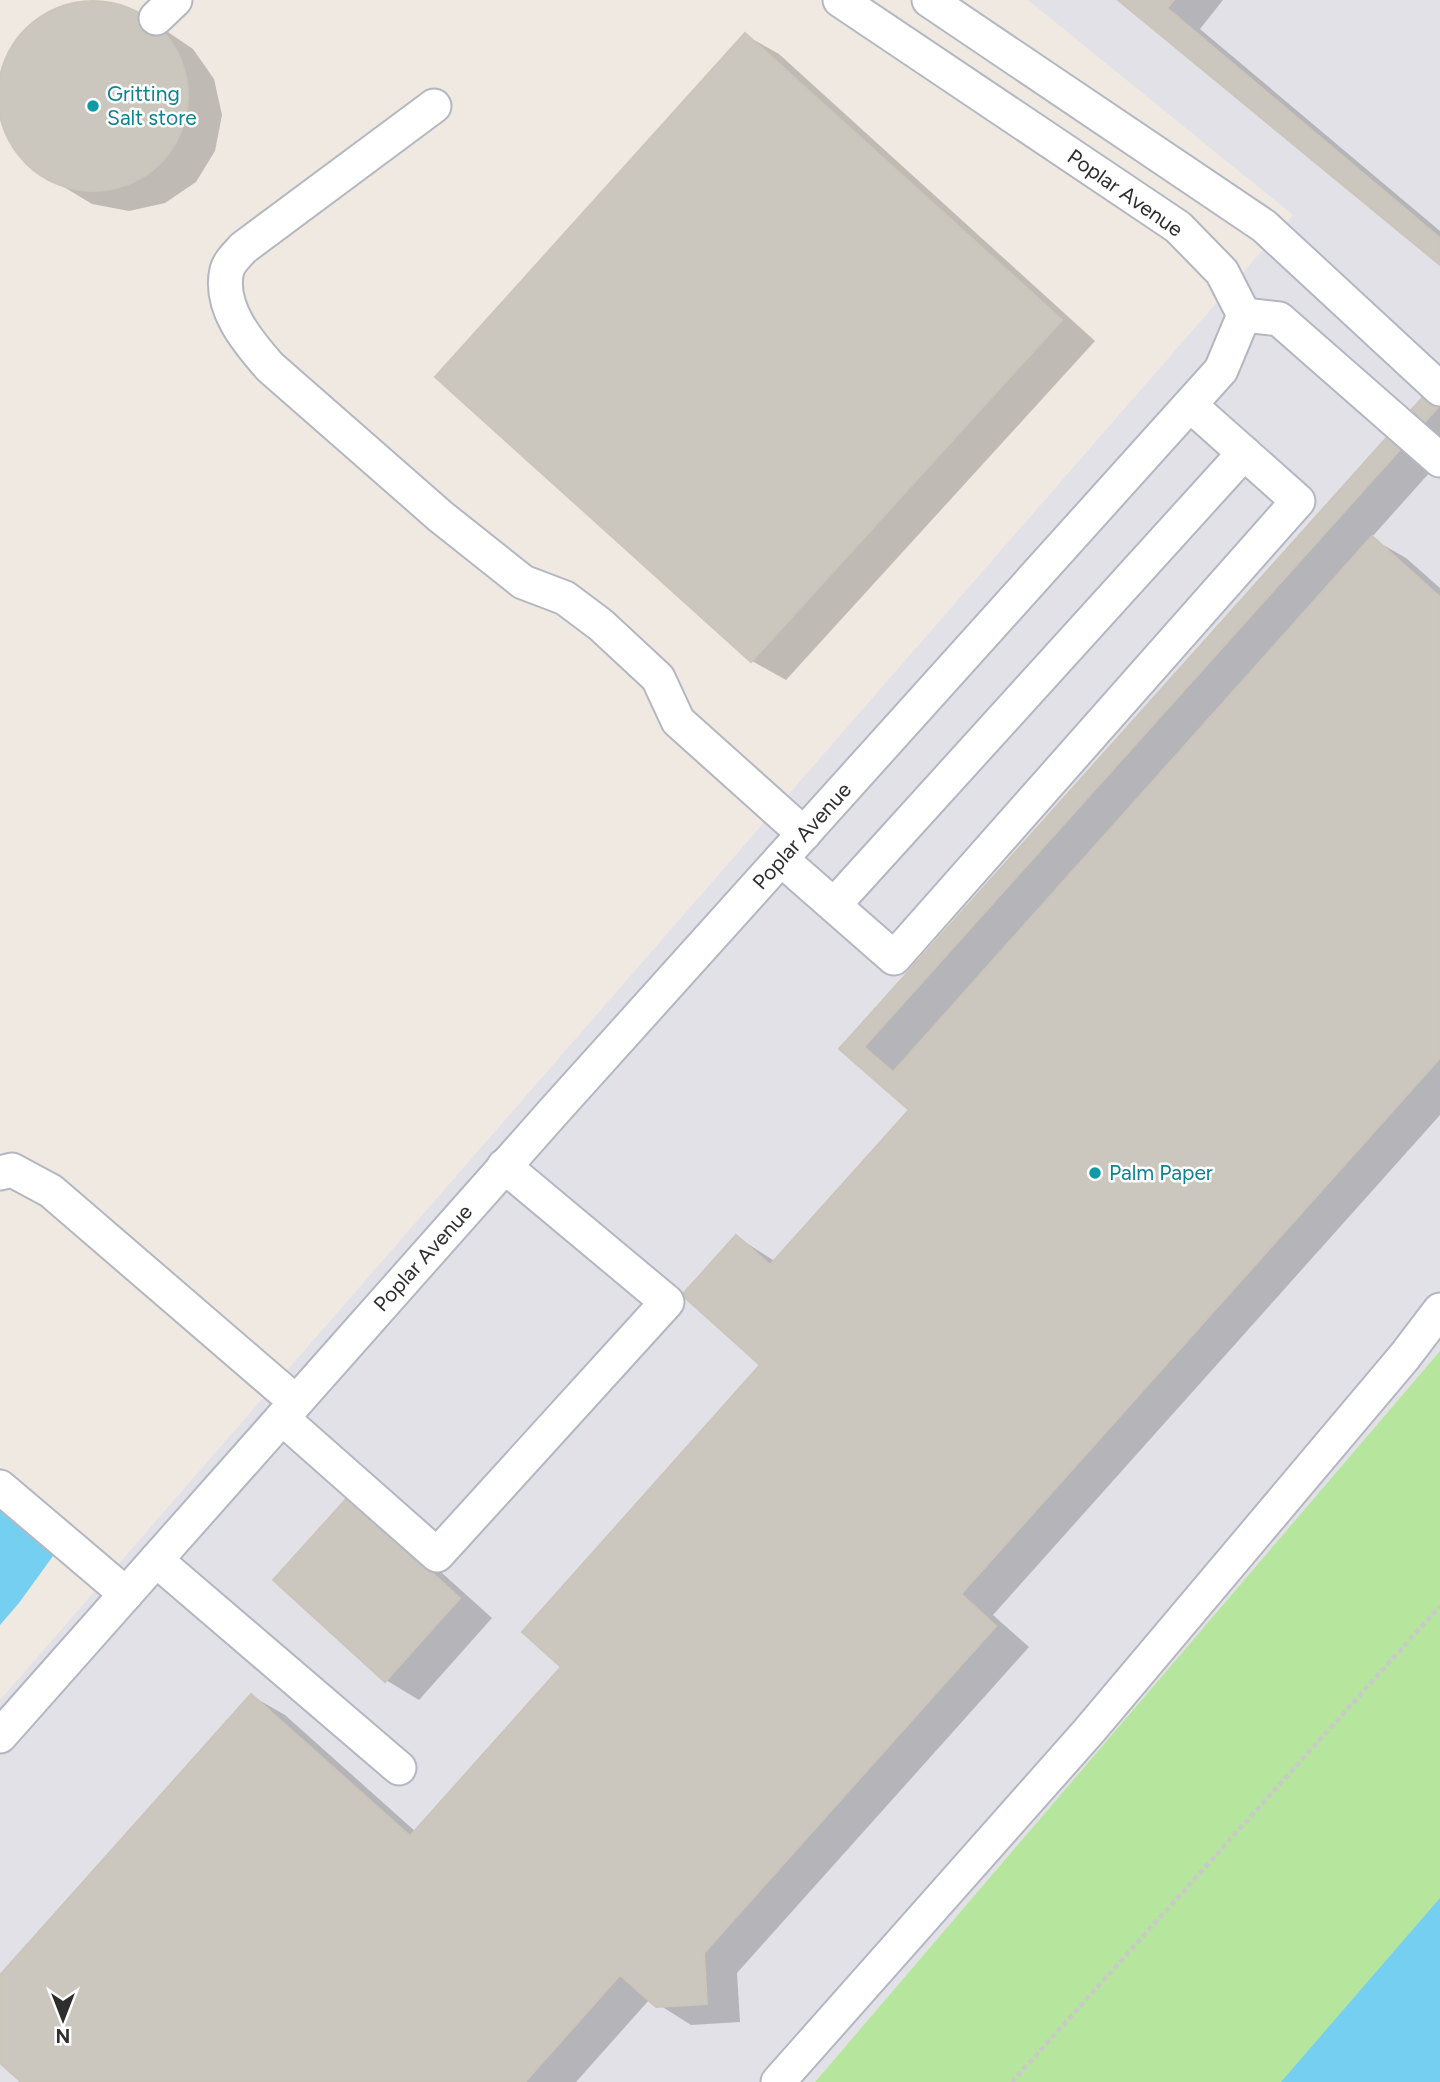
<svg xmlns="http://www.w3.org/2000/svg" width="1440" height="2082" font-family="Figtree,sans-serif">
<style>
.industrial{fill:#e3e1e8}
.green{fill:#b6e59e}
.water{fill:#75cff0}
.shadow{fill:#0003}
.building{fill:#cbc7bf;stroke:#cbc5ba;stroke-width:2}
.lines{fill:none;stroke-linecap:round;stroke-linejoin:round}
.minor-casing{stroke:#b4b7c1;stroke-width:37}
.path{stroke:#c9c9c9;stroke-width:4.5;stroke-dasharray:5 3.5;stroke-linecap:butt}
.minor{stroke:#fff;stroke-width:33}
.culture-dot{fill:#0f9aa8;stroke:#fff;stroke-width:2.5}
.labels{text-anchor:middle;stroke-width:5;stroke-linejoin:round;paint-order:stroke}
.culture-label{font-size:21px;fill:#0d838f;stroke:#fff;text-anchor:start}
.street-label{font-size:21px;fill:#2e2e2e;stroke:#fff}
</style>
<rect width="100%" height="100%" fill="#efe9e1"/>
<polygon class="industrial" points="1028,0 1440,0 1440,1351 815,2082 0,2082 0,1700 1293,215"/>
<polygon class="green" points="1440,1351 1440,1909 1282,2082 815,2082"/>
<g class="water">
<polygon points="0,1493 48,1534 53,1556 19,1603 0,1625"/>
<polygon points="1440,1898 1440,2082 1281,2082"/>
</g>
<g class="shadow">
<polygon points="1121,0 1223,0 1200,29 1440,231 1440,263"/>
<polygon points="91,1 127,8 162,28 193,49 214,79 222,115 215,151 196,182 165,203 129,211 92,204 26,164 5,134 0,110 0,84 4,61 24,30 55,9"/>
<polygon points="745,35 779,54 1095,341 786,680 752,661 437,377"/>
<polygon points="1440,381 1440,461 1371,538 1406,558 1440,588 1440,1115 993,1615 1029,1647 737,1973 740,2022 691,2025 650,1999 576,2082 24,2082 0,2061 0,1977 252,1696 285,1715 416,1832 563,1667 763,1365 737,1237 776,1262 911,1110 842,1048"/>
<polygon points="382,1519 492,1618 419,1700 386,1680"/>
</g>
<g class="building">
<polygon points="1118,0 1174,0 1167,8 1440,238 1440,265"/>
<circle cx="93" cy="96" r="95"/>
<polygon points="745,33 1062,320 751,662 435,377"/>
<polygon points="1440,378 1440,405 864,1047 893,1072 1372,536 1440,597 1440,1058 961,1594 996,1626 704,1953 707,2004 656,2007 620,1975 525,2082 21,2082 0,2063 0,1975 251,1694 410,1836 561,1667 522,1632 760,1365 682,1295 736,1235 770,1265 909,1110 839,1049"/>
<polygon points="348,1497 460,1598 385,1682 273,1580"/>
</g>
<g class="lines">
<defs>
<g id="minor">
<polyline points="929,0 1264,226 1440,389"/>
<polyline points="156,18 175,0"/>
<path d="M434,106L243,248C238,254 229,262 227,270C218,307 248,342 270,367L440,516L523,582L565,598L601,625L658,678L678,721L804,834"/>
<polyline points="1244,315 1279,319 1440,460"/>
<polyline points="781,859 894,958 1298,501 1190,405"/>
<polyline points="834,905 1244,453"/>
<polyline points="0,1173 12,1170 51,1191 296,1402"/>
<polyline points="282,1418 437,1555 667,1302 504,1166"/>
<polyline points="0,1487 126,1594"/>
<polyline points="156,1560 399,1768"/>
<polyline points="0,1736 555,1110 1221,370 1244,315 1222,272 1178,227 840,0"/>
<polyline points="778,2082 1089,1731 1405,1356 1440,1310"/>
</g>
</defs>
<use href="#minor" class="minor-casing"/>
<polyline class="path" points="1012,2082 1440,1606"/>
<use href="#minor" class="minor"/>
</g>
<g class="culture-dot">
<circle cx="93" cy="106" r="7"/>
<circle cx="1095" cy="1173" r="7"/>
</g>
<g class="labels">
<g class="culture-label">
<text x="107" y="101">Gritting<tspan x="107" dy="24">Salt store</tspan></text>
<text x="1109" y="1180">Palm Paper</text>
</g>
<g class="street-label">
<text transform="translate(1125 193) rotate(35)" y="7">Poplar Avenue</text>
<text transform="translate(802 836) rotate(-48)" y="7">Poplar Avenue</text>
<text transform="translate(423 1258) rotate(-48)" y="7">Poplar Avenue</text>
</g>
</g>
<g transform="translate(63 2019) rotate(180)" stroke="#ffffff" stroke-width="5" paint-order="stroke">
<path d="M0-5L12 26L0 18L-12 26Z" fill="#2e2e2e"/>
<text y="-10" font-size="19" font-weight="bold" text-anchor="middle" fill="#2e2e2e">N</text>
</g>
</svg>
